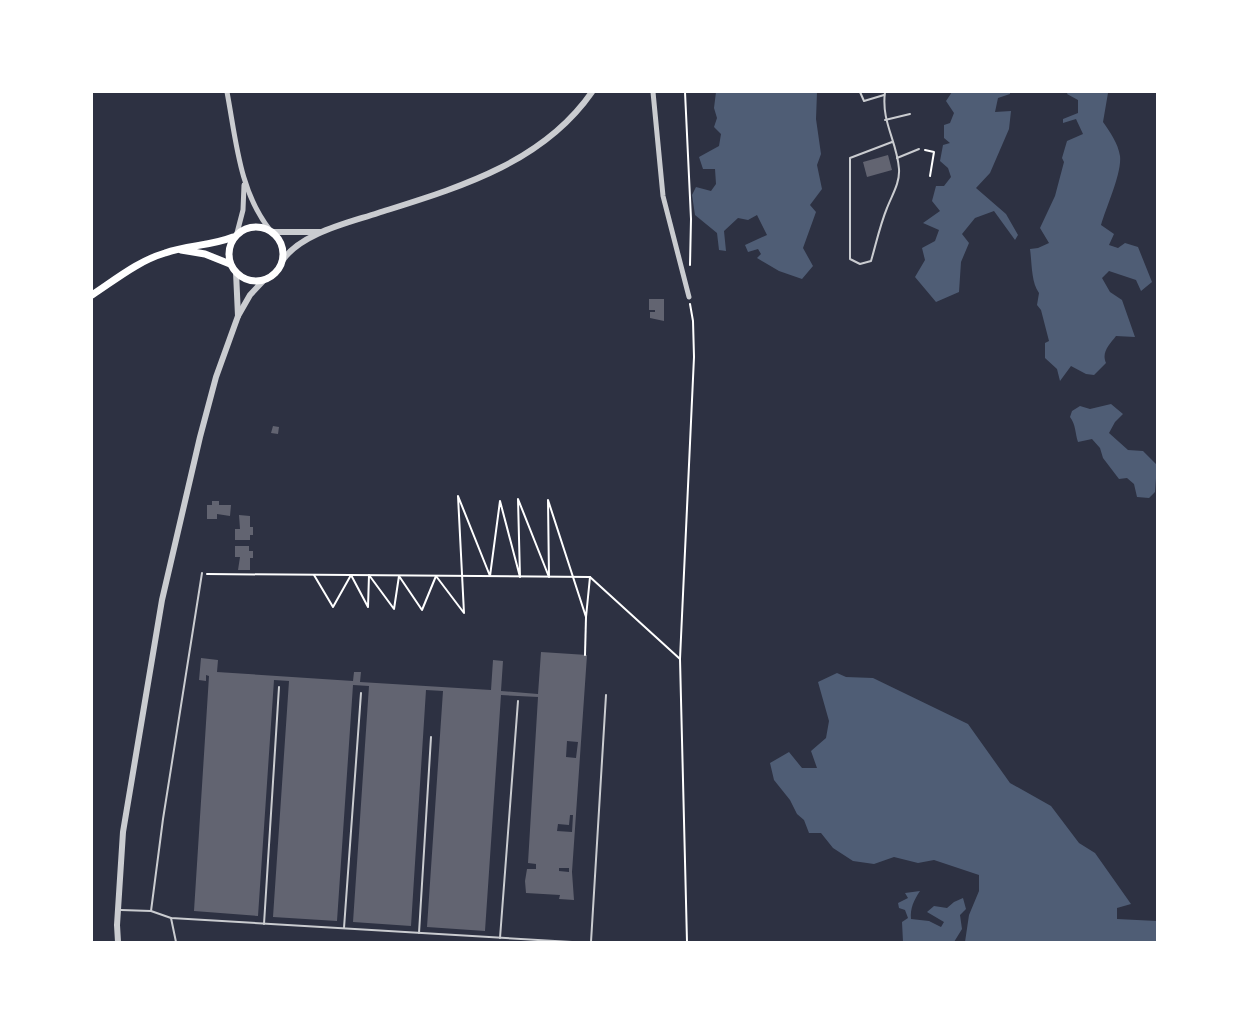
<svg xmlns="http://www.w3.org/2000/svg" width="1249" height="1034" font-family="Signika,sans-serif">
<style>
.water{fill:#4f5d75}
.building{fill:#626471;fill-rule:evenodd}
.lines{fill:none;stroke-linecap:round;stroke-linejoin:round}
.path{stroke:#fff;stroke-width:2}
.service{stroke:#caccd0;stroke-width:2}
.minor{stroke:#caccd0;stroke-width:5}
.tertiary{stroke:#caccd0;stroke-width:6}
.secondary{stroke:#fff;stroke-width:7}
</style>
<rect width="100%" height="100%" fill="#2d3142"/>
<g class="water">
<polygon points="716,92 817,92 816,119 821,154 817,165 822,189 810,205 816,212 803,248 813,266 802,279 779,271 757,258 761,254 758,249 748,252 745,245 767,235 757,215 748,220 738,218 724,231 726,251 719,250 717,233 695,215 692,195 696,187 711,191 716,184 715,169 703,169 699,157 719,146 721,134 714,127 717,118 714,108"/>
<polygon points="952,92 1010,92 1010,94 998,98 995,112 1011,111 1009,129 990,173 976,188 1006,214 1018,235 1015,240 994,211 975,218 962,234 969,243 961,262 959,292 936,302 915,277 925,260 922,248 935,241 939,230 923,223 940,211 932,201 936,186 944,186 951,177 948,168 940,161 943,145 950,143 944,138 944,125 950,123 954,113 946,101"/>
<path d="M1068,92H1110L1108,93L1103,122C1110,132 1118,143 1120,156C1122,173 1106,207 1101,225L1114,234L1109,245L1118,248L1125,243L1138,247L1152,282L1141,291L1136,280L1109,271L1102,278L1110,292L1122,300L1135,337L1116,336C1110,344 1101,352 1106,363L1094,375L1086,374L1071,366L1060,381L1057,369L1045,358V343L1049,341L1041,310L1037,305L1039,293C1031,282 1032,263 1030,249L1038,248L1049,243L1040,228L1055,196L1064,162L1062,158L1067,141L1083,134L1076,119L1063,123V119L1078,113V100L1067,94Z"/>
<path d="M1111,404L1123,414L1115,422L1109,433L1128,450L1143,451L1157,465L1155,492L1149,498L1137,497L1134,484L1127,478L1119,479L1103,458L1100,448L1092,439L1078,442C1075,433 1076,425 1070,417L1072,411L1080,406L1090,409Z"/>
<polygon points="837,673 846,677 873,678 968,724 1010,783 1051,806 1079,843 1095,853 1131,904 1117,908 1117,919 1157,921 1157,942 965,942 969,915 979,891 979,875 934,860 918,863 894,857 874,864 853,861 833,848 821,833 809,833 804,820 797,814 790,800 774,780 770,763 789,752 802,768 817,768 811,751 826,738 829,721 818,682"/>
<path d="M920,891C914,900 910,908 911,919L929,921L941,927L944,922L927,912L934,906L947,908L954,902L963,898L966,909L960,915L962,929L954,942H903L902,922L908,918L905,910L899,908L898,903L908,898L905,893Z"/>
</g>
<g class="building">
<polygon points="888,155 892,170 867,177 863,162"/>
<polygon points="649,299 664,299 664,321 650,318 650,312 655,312 655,310 649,310"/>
<polygon points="273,426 279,427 278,434 271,433"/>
<polygon points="212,501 219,501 219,505 231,505 230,516 217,514 217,519 207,519 207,505 212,505"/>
<polygon points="239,515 250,516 250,527 253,527 253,535 250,535 250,540 235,540 235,529 240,529"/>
<polygon points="235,546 249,546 249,551 253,551 253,558 250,558 250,570 238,570 240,557 235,557"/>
<path d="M541,652L587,655L572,872L574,900L559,899L560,895L526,893L525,881L527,869H536V864L528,863L538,697L501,695L485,931L427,927L443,691L426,690L411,926L353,922L369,686L353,685L337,921L273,917L289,681L274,680L258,916L194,911L209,676L206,675V681L199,680L201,658L218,660L217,672L353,681L354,672H361L360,682L491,690L493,660L503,661L501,691L538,694ZM567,741L578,742L576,758L566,757ZM570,815H573L572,832L557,831L558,824L569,825ZM559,868H569V872L559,871Z"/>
</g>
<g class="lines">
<g class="path">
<polyline points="685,92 691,219 690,265"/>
<polyline points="925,150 934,152 930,176"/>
<polyline points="207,574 590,577 680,659"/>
<polyline points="314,575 333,607 351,575 368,607 369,575 394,609 399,576 422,610 436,576 464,613 458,496 490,576 500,501 520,577 518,499 549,577 548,500 586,617 590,577"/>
<polyline points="585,655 586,617"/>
<polyline points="687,942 680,659 694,357 693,321 690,304"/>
</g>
<g class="service">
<polyline points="860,92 864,101 884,95"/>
<path d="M885,92C881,122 897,141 899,169C900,183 892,195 887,208C880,225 876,244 871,261L860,264L850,259V158L892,142"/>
<polyline points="885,120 910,114"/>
<polyline points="897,158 919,149"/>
<polyline points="121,910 151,911 163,819 202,573"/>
<polyline points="151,911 171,918 572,942"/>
<polyline points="171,918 176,942"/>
<polyline points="264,924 279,687"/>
<polyline points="344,928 361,693"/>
<polyline points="419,933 431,737"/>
<polyline points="500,938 518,701"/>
<polyline points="591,942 606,695"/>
</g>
<g class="minor">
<path d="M227,92C236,139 239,191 270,230"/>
<polyline points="653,92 663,196 689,297"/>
<polyline points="237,233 243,210 244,185"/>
</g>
<g class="tertiary">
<polyline points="273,232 320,232"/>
<path d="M282,261C301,233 348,223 378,213C457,188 542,164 592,92"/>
<polyline points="236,272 238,316"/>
<polyline points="118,942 117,925 123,832 162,600 200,437 216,377 238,316 250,295 264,280"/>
</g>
<g class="secondary">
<circle cx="256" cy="254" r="27"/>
<polyline points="181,250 205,254 230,264"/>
<path d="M92,295C115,280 138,261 165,253C187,245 211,246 233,237"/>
</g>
</g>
<rect width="1249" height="1034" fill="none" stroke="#ffffff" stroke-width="186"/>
</svg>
